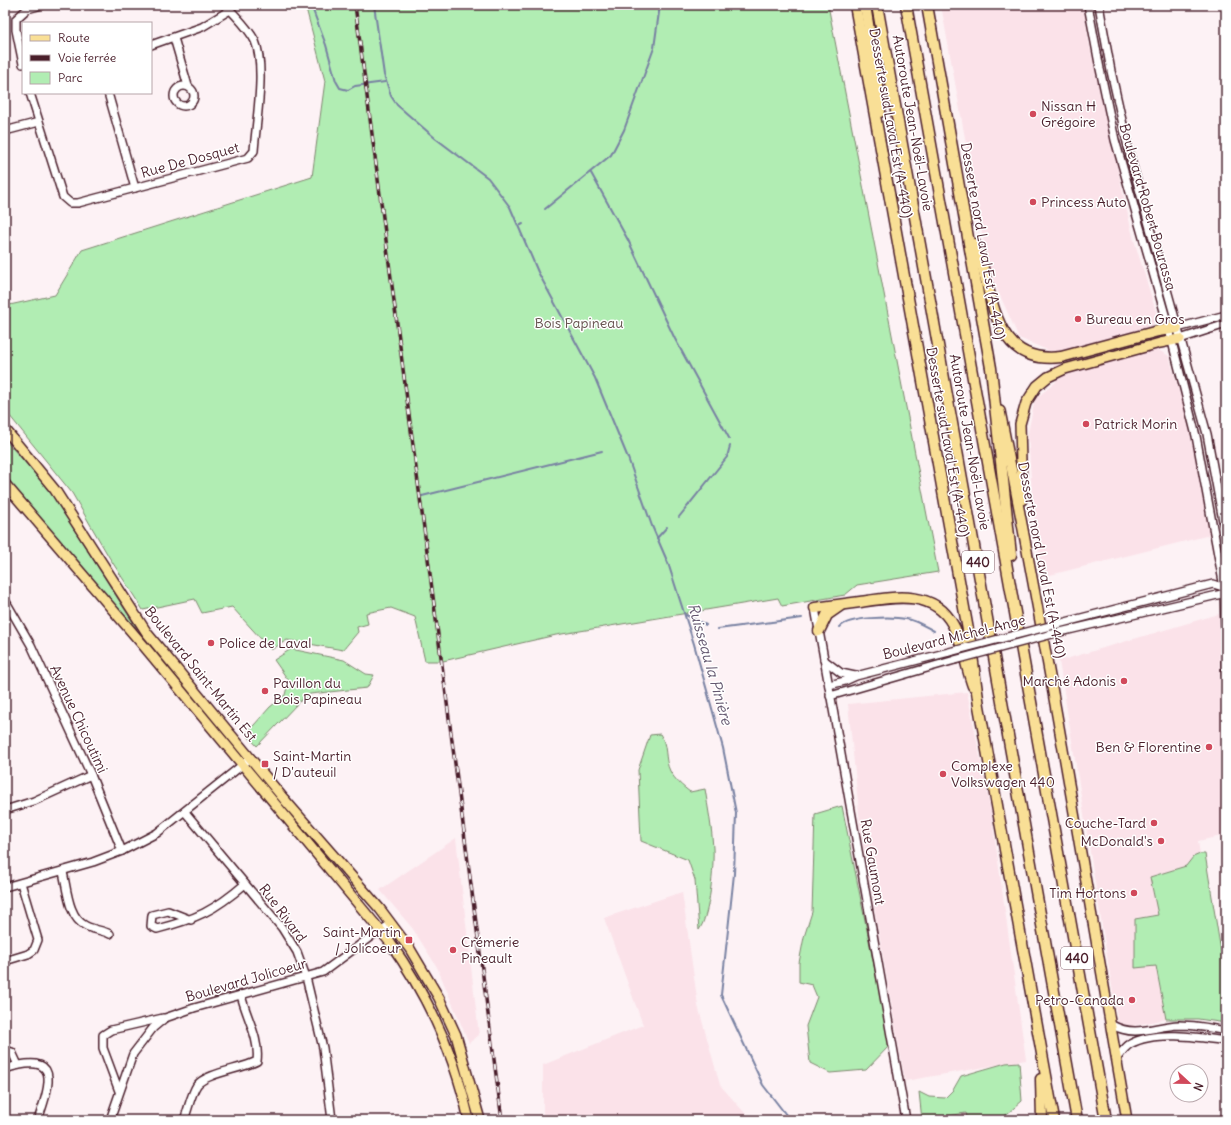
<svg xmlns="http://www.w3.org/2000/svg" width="1231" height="1125" font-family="Delius,sans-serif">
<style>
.built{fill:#fbe2e9}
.green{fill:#b1edb3;stroke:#7e866f}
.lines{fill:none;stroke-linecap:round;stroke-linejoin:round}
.stream{stroke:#7881a2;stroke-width:2}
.minor-casing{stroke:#4a1f2b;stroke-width:10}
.major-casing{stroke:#4a1f2b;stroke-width:12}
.highway-casing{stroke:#4a1f2b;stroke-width:13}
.minor{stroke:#fff;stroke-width:7}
.major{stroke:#f9df96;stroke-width:9}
.highway{stroke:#f9df96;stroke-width:10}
.rail-casing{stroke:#4a1f2b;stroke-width:3.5}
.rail{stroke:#fff;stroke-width:2;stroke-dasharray:6;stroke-linecap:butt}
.minor-bridge-casing{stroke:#4a1f2b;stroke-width:10;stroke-linecap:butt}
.minor-bridge{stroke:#fff;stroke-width:7}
.poi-dot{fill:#d1495b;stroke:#fff;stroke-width:1.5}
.labels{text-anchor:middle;stroke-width:3;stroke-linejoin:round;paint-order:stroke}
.shield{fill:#fff;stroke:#80626b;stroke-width:1}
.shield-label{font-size:13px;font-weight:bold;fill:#4a1f2b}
.poi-label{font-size:14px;fill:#4a1f2b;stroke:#fff;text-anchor:start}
.street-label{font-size:14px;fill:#4a1f2b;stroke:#fff}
.park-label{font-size:14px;fill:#64524d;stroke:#fff}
.water-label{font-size:15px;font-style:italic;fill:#655870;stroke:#fff}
</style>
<rect width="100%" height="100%" fill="#fdf2f5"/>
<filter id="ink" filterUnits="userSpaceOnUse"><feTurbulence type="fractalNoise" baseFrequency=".025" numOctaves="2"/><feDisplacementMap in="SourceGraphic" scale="8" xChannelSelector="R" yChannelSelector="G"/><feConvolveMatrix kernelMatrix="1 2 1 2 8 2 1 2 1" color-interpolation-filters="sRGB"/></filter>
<g filter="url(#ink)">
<g class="built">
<polygon points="941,5 1083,5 1089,42 1125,202 1133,237 1157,315 1152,326 1158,350 1169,356 1188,422 1210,535 1042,577 1033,508 1028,433 1035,399 1056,382 1052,352 1019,338 989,271"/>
<polygon points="1219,614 1220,684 1226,708 1226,835 1198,841 1200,854 1193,857 1186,866 1150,877 1158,915 1135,918 1136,968 1156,966 1166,1019 1132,1026 1122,1024 1118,1023 1114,999 1059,661"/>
<polygon points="967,692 991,811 1026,1060 905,1081 861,832 848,704"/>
<polygon points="456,838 479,1035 469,1043 437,967 413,929 380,890"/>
<polygon points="682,892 698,1006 720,1085 751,1120 543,1120 543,1065 643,1025 604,918"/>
</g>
<g class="green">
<polygon points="301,5 828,5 938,572 857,585 845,595 782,606 778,598 556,635 443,661 425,661 415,617 391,608 366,613 368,624 357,627 358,632 343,650 287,640 271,650 232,607 202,613 195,599 143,610 109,557 72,493 5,410 5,306 55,295 82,250 312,177 325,81 307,12"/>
<polygon points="5,440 48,488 137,629 125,619 64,548 5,476"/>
<polygon points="291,649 344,660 366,674 374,675 367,688 310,694 299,702 257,746 246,734 270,707 285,695 287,687 293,687 274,660"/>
<path d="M660,734C668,745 664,759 670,771C675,780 682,786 690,792L705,789C708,808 712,828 713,848C714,867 710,915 699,930L695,880L688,860L641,841L638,770L650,735Z"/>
<polygon points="842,806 890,1045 866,1070 830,1073 810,1063 806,1026 817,997 812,985 799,982 799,963 804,937 812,912 815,814"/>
<polygon points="1200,854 1205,854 1226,982 1226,1023 1198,1019 1166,1019 1156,966 1135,968 1135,919 1158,915 1150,877 1186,866 1193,857"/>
<polygon points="1019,1062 1022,1101 1000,1120 968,1120 966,1113 922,1120 919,1092 929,1097 945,1098 953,1090 961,1076 1006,1063"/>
</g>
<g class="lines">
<g class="stream">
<polyline points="311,5 326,45 336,81 340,88 348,90 355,86 385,82"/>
<polyline points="374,5 384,75 391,96 397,105 435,138 488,178 510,207 538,272 595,378 628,458 652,526 668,563 694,644 723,748 736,813 734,874 721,995 763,1085 790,1120"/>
<polyline points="591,173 628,240 675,339 729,438"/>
<polyline points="545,209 611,155 624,130 654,48 660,5"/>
<polyline points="519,226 523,224"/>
<polyline points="422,496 602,451"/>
<polyline points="679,517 727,457 730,446"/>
<polyline points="657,538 667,527"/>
<polyline points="686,615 706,625"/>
<path d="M840,627C849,617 892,616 906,619C916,620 926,627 934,631"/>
<polyline points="718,629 802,618"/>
</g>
<defs>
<g id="minor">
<polyline points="1088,5 1100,69 1115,140 1166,318 1196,436 1224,587 1226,675"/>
<polyline points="1099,5 1111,71 1130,156 1207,434 1226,537"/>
<polyline points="174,38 188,86"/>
<polyline points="151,45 202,27 230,10"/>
<polyline points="23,64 16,30 16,19 27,9 42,5"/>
<circle cx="184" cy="96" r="10"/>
<path d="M30,93L63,197L70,203H78L248,158L254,151C256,122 266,67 255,41C248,27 236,17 226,5"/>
<polyline points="108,93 135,188"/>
<polyline points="5,131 39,122"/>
<polyline points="1177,328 1226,315"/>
<polyline points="1180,339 1226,324"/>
<polyline points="5,600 31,645 91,775 122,851"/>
<polyline points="815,608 906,1120"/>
<polyline points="1054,625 1213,584 1226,588"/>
<polyline points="1056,633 1226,593"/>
<polyline points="824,660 841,673 855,676"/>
<polyline points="829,685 845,681 856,676 953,651"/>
<polyline points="830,696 955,660"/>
<polyline points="5,810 34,801 91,775"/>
<polyline points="185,812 282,928 297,952 306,977 323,1048 332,1120"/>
<path d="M63,872C67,888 68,918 86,926C94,930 102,930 110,934"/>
<polyline points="5,887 93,862 122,851 157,833 251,758"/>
<path d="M191,920L168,911L152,915L151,926L157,929C196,919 214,911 245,884"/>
<polyline points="5,961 28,954 34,950 38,940 21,883"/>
<path d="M1112,1025C1136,1038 1154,1026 1179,1025C1195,1025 1211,1028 1226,1031"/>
<polyline points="5,1050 12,1052 18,1065"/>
<path d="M1117,1058C1121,1053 1125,1047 1130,1044C1155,1030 1199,1037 1226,1041"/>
<path d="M5,1069C61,1051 51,1082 38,1120"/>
<polyline points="119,1091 103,1048 103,1035 111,1030 163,1018"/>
<polyline points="110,1120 133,1054 153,1028 165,1018 194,1008 323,972 373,935 391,924"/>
<path d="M184,1120C188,1110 191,1094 197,1085C206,1073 242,1069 257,1061C260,1039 246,1016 241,995"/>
</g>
<g id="major">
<path d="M1000,411C1047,646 1086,884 1127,1120"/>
<polyline points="5,429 55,490 147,633 284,799 380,909 410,949 439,998 456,1035 480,1120"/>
<path d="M5,484L143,645L389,941C428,996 455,1054 469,1120"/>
<polyline points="1022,500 1020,424 1026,403 1037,386 1048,377 1065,369 1160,343 1180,339"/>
</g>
<g id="highway">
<polyline points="855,5 970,641 979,706 1054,1120"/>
<polyline points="865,5 880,99 880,112"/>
<polyline points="877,5 1077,1120"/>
<polyline points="906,5 1106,1120"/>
<polyline points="927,5 991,368 1011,555"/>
<path d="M975,244C979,255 983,266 985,276C996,320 1005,364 1061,357L1158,331L1177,328"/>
<path d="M815,608C830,606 845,604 860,602C893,597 934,589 953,625C963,643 966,667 973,686"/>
<polyline points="819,631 827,615 840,606"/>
<polyline points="1041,1079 1042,1120"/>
</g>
</defs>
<use href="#minor" class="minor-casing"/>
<use href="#major" class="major-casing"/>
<use href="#highway" class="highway-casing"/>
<use href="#minor" class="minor"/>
<use href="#major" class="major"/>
<use href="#highway" class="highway"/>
<defs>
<polyline id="rail" points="355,5 502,1120"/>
</defs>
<use href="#rail" class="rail-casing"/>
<use href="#rail" class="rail"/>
<defs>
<g id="minor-bridge">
<polyline points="953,651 1054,625"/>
<polyline points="955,660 1056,633"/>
</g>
</defs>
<use href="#minor-bridge" class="minor-bridge-casing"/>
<use href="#minor-bridge" class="minor-bridge"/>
</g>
</g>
<g class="poi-dot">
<circle cx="1033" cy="114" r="4"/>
<circle cx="1033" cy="202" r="4"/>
<circle cx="1078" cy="319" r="4"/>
<circle cx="1086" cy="424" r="4"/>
<circle cx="211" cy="643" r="4"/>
<circle cx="1124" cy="681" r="4"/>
<circle cx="265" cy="691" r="4"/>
<circle cx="1209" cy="747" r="4"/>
<rect x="261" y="760" width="8" height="8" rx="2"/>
<circle cx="943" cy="774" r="4"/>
<circle cx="1154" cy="823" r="4"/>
<circle cx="1161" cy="841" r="4"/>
<circle cx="1134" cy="893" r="4"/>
<rect x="405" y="936" width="8" height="8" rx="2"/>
<circle cx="453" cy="950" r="4"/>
<circle cx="1132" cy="1000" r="4"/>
</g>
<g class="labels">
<g class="shield">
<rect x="962" y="551" width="32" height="22" rx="3"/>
<rect x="1061" y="947" width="32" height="22" rx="3"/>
</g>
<g class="shield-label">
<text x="978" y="567">440</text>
<text x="1077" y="963">440</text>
</g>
<g class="poi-label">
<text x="1041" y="111">Nissan H<tspan x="1041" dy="16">Grégoire</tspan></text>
<text x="1041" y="207">Princess Auto</text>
<text x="1086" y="324">Bureau en Gros</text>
<text x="1094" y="429">Patrick Morin</text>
<text x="219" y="648">Police de Laval</text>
<text x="1116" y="686" text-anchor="end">Marché Adonis</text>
<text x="273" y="688">Pavillon du<tspan x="273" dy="16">Bois Papineau</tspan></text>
<text x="1201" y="752" text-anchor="end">Ben &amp; Florentine</text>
<text x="273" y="761">Saint-Martin<tspan x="273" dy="16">/ D'auteuil</tspan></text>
<text x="951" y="771">Complexe<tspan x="951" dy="16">Volkswagen 440</tspan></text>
<text x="1146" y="828" text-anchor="end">Couche-Tard</text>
<text x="1153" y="846" text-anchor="end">McDonald's</text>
<text x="1126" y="898" text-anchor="end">Tim Hortons</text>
<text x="401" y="937" text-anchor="end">Saint-Martin<tspan x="401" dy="16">/ Jolicoeur</tspan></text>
<text x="461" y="947">Crémerie<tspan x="461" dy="16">Pineault</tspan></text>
<text x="1124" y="1005" text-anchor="end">Petro-Canada</text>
</g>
<g class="street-label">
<text transform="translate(891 123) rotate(80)" y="5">Desserte sud Laval Est (A-440)</text>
<text transform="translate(913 123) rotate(80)" y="5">Autoroute Jean-Noël-Lavoie</text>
<text transform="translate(190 160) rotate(-15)" y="5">Rue De Dosquet</text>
<text transform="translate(1148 207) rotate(74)" y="5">Boulevard Robert Bourassa</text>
<text transform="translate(983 241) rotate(80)" y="5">Desserte nord Laval Est (A-440)</text>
<text transform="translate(948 442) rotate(80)" y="5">Desserte sud Laval Est (A-440)</text>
<text transform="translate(970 442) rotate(80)" y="5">Autoroute Jean-Noël-Lavoie</text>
<text transform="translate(1042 560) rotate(79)" y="5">Desserte nord Laval Est (A-440)</text>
<text transform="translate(954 637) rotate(-14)" y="5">Boulevard Michel-Ange</text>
<text transform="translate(201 674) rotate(51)" y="5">Boulevard Saint-Martin Est</text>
<text transform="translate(79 719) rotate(65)" y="5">Avenue Chicoutimi</text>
<text transform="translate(873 862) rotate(80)" y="5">Rue Gaumont</text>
<text transform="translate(283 913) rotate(53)" y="5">Rue Rivard</text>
<text transform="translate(246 980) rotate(-16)" y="5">Boulevard Jolicoeur</text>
</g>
<g class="park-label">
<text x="579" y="328">Bois Papineau</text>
</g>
<g class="water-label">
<text transform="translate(710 664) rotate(74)" y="5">Ruisseau la Pinière</text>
</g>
</g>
<rect width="1231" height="1125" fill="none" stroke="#fff" stroke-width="20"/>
<rect x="10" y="10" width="1211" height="1105" fill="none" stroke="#4a1f2b" stroke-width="1.5" filter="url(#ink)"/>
<rect x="22" y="22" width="130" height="72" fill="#ffffff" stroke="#b7a5aa"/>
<rect x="30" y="35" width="20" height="6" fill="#f9df96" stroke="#b7a5aa"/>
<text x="58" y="42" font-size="12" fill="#4a1f2b">Route</text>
<rect x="30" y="55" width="20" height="6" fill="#4a1f2b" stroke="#b7a5aa"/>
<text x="58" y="62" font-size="12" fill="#4a1f2b">Voie ferrée</text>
<rect x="30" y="72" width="20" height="12" fill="#b1edb3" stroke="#b7a5aa"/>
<text x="58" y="82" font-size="12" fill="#4a1f2b">Parc</text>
<g transform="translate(1189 1083) rotate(112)"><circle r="19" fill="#ffffff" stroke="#b7a5aa"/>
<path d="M0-3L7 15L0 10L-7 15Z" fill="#d1495b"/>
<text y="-6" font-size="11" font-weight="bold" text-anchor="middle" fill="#4a1f2b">N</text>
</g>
</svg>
